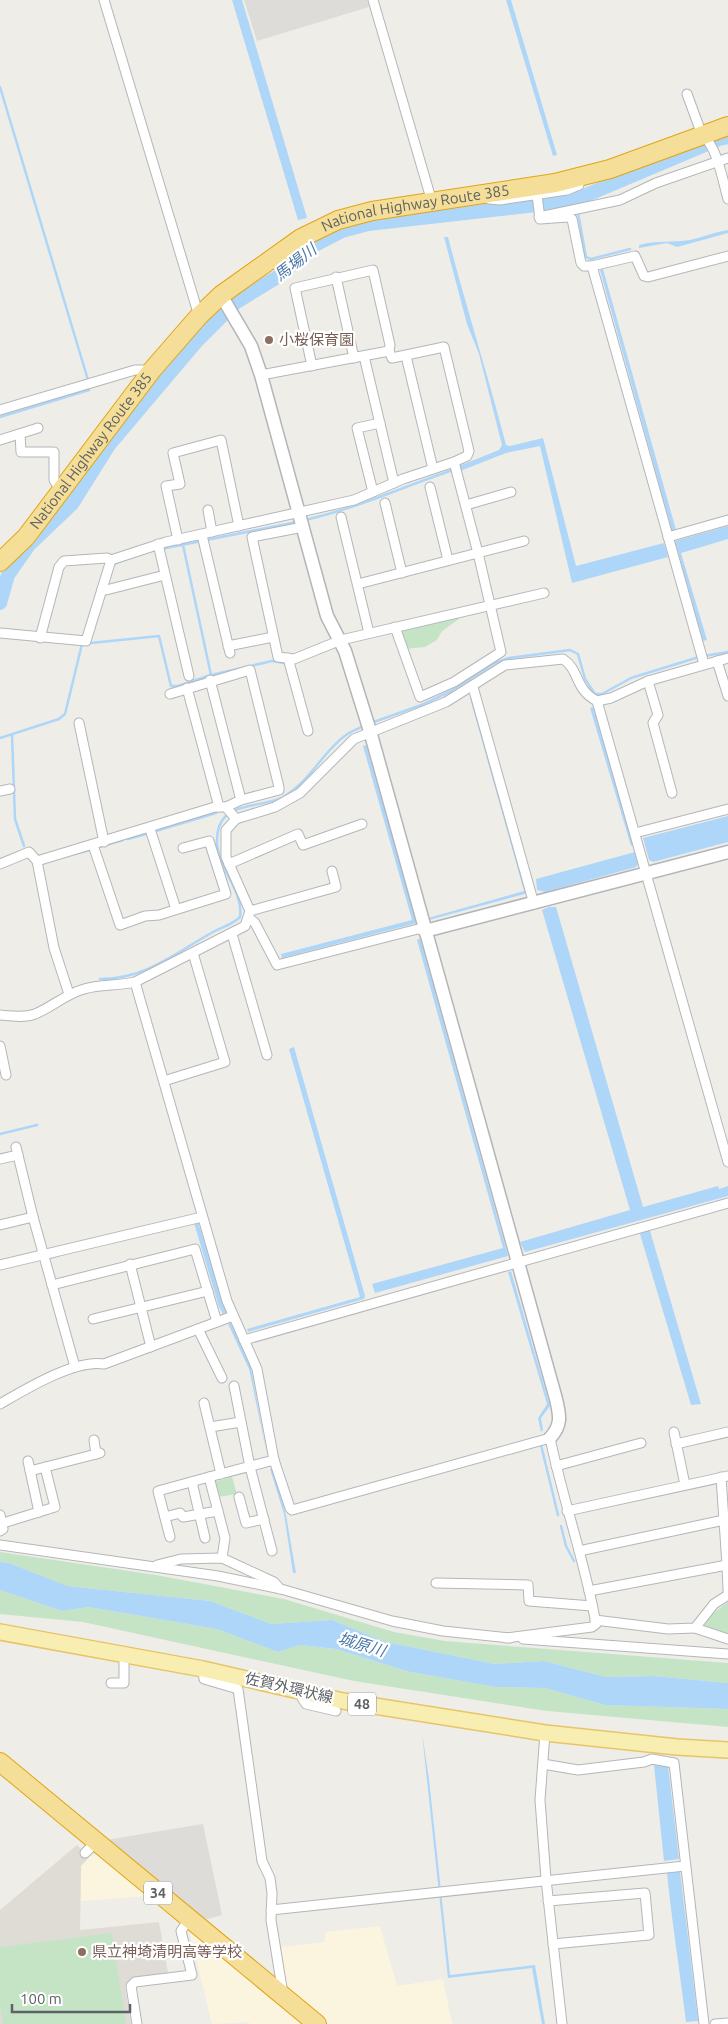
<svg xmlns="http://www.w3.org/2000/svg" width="728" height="2024" font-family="Ubuntu,'Noto Sans JP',sans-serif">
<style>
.commercial{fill:#fbf5df}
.industrial{fill:#dedcd9}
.education{fill:#dfdcd5}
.green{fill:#c5e4c6}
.water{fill:#aed6f8}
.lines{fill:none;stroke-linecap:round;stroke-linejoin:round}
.stream{stroke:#aed6f8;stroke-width:2.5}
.river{stroke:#aed6f8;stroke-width:14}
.street-casing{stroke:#b4b6ba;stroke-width:11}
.secondary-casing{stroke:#b3b5ba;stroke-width:15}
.primary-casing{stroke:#e6c569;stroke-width:18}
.highway-casing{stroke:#e2a514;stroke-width:20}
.street{stroke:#fff;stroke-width:9}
.secondary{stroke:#fff;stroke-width:12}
.primary{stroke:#f8eeb2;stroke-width:15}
.highway{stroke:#f4de98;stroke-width:18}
.education-dot{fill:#8d6e63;stroke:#fff;stroke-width:2}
.labels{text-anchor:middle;stroke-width:4.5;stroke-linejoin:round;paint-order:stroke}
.shield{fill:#fff;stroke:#8e9093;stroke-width:1}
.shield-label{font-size:14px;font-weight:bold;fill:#5e6165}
.street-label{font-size:15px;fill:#5e6165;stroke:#fff}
.education-label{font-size:15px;fill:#785e54;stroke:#fff;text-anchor:start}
.water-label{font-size:16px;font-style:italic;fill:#4b78a9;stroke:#fff}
</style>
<rect width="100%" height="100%" fill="#efede7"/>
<g class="commercial">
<polygon points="99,1854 149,1896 81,1901 81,1866 89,1857"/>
<polygon points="380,1926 397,1986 443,1979 452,2024 328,2024 286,1988 281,1947 325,1942 325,1932"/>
<polygon points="194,1930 307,2024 249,2024 249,2022 212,2024 190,1934"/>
</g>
<g class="industrial">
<polygon points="244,0 367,0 369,7 257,41"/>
<polygon points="203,1824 222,1915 204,1920 106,1840"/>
</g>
<polygon class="education" points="77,1845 89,1857 81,1866 80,1930 159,1922 168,1973 131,1978 125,1986 131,2024 0,2024 0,1910"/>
<g class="green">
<polygon points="459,615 459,619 442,631 437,640 425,647 405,649 397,630"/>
<polygon points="232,1477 237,1494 218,1497 214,1482"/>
<polygon points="0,1552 156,1575 284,1599 394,1632 445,1641 728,1663 728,1683 654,1676 606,1677 544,1661 495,1664 386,1642 332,1620 271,1624 210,1601 66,1586 9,1563 0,1562"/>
<polygon points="0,1590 62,1611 88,1607 217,1629 278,1652 300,1645 336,1649 410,1672 496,1687 545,1688 605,1705 728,1709 728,1727 547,1711 354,1681 83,1622 0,1614"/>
<polygon points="728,1602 728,1634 704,1627 711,1615"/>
<polygon points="112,1933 126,2024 3,2024 0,2006 0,1947"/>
</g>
<g class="water">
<polygon points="232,0 242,0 307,218 298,220"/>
<polygon points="506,0 511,0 557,155 553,156"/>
<path d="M728,230V233L677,247L667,243L639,248V245C656,240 673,243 690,240C703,237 715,232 728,230Z"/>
<path d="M444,237H448C466,307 488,375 506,445L510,446L543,438L576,566L664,543L668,557L572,583L540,446L506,453L460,471L459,466L499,450L502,445L479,354L467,324Z"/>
<polygon points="603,269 676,530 672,531 600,270"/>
<polygon points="728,526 728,539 681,553 707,640 703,641 675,541"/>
<polygon points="470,698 472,698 528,893 429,920 428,918 524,891"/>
<polygon points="593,707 634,845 631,846 590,708"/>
<polygon points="366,745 417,923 282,958 281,954 412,920 363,746"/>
<polygon points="728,816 728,842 653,862 649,860 643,838"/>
<polygon points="635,852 638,864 636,867 545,892 537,890 536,879"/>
<polygon points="549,907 556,907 643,1207 718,1186 719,1189 728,1186 728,1196 525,1252 520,1242 630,1210 542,910"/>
<polygon points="420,938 508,1256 375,1293 372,1284 503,1248 417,940"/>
<polygon points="294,1047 365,1296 364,1299 248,1332 247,1329 360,1297 289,1049"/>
<polygon points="198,1222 227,1313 223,1314 219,1307 194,1223"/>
<polygon points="645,1231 650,1231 701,1404 691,1405 640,1234"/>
<polygon points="511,1271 550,1406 541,1418 543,1430 541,1432 538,1418 547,1404 508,1272"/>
<polygon points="231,1323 251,1368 267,1455 249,1369 228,1324"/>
<polygon points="270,1469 273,1469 286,1515 296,1573 293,1573 284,1514"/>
<polygon points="0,1562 9,1563 67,1586 210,1601 271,1624 332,1620 386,1642 495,1664 544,1661 606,1677 654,1676 728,1683 728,1709 605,1705 545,1688 496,1687 410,1672 336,1649 300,1645 278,1652 217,1629 88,1607 62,1611 0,1590"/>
<polygon points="422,1733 429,1779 450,1975 535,1965 545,2024 542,2024 532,1968 448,1978"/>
<polygon points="654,1765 668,1766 679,1859 664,1861"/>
<path d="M680,1871L698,2021L686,2022C680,1972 672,1923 667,1873Z"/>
</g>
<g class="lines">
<g class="stream">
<polyline points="0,87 88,380"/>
<polyline points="578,213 586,257 591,259 630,249"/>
<polyline points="0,417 89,390"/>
<path d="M305,520C358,508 402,487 453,470"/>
<polyline points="183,545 211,675 272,661 284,663"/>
<polyline points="151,551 297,522"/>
<polyline points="114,564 126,559"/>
<polyline points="91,643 159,636 171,686 178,686 211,675"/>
<polyline points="704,656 728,652"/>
<polyline points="371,723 424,704 451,691 495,663 509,658 570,650 578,654 585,679 595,694 602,694 631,678 699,657"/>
<polyline points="12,735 15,819 24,846"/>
<polyline points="0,738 59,719 65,714 82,644 80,644"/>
<polyline points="156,831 216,813"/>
<polyline points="128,839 146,834"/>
<polyline points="99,847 123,840"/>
<polyline points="74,854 90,850"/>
<path d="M100,979C146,979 175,953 213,932C222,927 232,925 240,917C244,891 217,868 217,841C217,799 257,810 283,797C310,782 323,751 346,735C351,731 358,729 363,726"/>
<polyline points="0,1134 37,1125"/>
<polyline points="50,1258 63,1254"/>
<polyline points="541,1445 558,1515"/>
<polyline points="561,1526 566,1546 574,1561"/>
</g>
<polyline class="river" points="0,603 8,575 29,545 72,504 109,445 197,341 235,303 279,276 313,246 342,231 368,224 572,201 719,139 728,137"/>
<defs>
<g id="street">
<polyline points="104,0 199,316"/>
<polyline points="373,0 432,202"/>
<path d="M687,94L702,135C717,145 723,182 728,199"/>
<polyline points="537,195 540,219 568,217 572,219 581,263 584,266 592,266"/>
<polyline points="489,199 500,200 567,190 579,185 579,182"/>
<polyline points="539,217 620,200 656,183 728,158"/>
<polyline points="336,277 354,358"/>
<polyline points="364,356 394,483"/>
<polyline points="406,356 433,469"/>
<polyline points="312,366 295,288 373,270 390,345 389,351"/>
<polyline points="0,410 135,370 151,370"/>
<polyline points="20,434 21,452 54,452 54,480 61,491"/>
<polyline points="0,440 38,428"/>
<polyline points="430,487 448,560"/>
<polyline points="373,492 357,428 380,423"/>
<polyline points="385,503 402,573"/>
<polyline points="466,505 511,492"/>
<polyline points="208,510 212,532"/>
<polyline points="341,517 369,633"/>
<polyline points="303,527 252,537 278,657 294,659 341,640 544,593"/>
<polyline points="202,535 230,653"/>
<polyline points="668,537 728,520"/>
<polyline points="178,540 166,486 180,484 173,453 221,440 239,526"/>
<polyline points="158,544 189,676"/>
<polyline points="358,584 524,541"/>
<polyline points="102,589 106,590 165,575"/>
<polyline points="395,627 420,697 454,682 501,652 478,553 454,462"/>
<polyline points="0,633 86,641 111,560"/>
<polyline points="40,638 59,567 64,561 107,558 111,560 166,542 354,500 403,479 454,462 467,456 469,451 444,347 392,358 389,351 261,375"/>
<polyline points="228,646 273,637"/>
<polyline points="288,658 308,731"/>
<polyline points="717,661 728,696"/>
<polyline points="704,664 592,266 635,256 644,276 648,277 728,256"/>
<polyline points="210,680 241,800"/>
<polyline points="648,681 658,715 653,723 672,793"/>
<polyline points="473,687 534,904"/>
<polyline points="187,688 219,807"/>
<polyline points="170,694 250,670 279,787 279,790 241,800 226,807"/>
<polyline points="597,701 728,1162"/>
<polyline points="79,723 104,842"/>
<polyline points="0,791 10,789"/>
<polyline points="150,829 176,909"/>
<polyline points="635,833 728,809"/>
<polyline points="93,845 120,925 145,916 159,915 226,894 209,841 183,848"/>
<polyline points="37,861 215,807 226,807 236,819"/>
<polyline points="0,864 29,852 37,861 54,948 69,994"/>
<polyline points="229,864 298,834 303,845 362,824"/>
<polyline points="250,911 336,887 332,871"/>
<polyline points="249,918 255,923 277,965 418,929 425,931"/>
<polyline points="232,934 267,1055"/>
<path d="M135,982L227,1301L257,1369L274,1460L290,1508L292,1510L550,1438C563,1501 585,1561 596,1624L592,1627L506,1638"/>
<path d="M0,1015C11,1016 24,1018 35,1014C52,1007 66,994 84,989C100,984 118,986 135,982L245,926L250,911L226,857V830L236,819L275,807L300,793L354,739L446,702L505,665L563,659C580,670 574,689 597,701L611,698L648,681L728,658"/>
<polyline points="0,1046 6,1075"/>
<polyline points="167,1080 225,1062 193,953"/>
<polyline points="16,1147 33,1217 75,1367"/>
<polyline points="0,1159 18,1155"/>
<polyline points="0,1225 33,1217"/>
<polyline points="130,1264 151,1347"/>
<polyline points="0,1265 202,1217"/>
<polyline points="52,1285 195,1249 217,1322"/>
<polyline points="93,1319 208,1291"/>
<polyline points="198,1329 222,1378"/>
<polyline points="244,1340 728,1203"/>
<polyline points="234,1386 250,1467 272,1551"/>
<polyline points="204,1403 221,1474"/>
<path d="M0,1404C26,1389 75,1359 104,1364L233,1316"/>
<polyline points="210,1427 241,1422"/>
<polyline points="674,1432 685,1485"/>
<polyline points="94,1440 96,1454"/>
<polyline points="676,1444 728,1432"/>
<polyline points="28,1461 39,1512"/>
<polyline points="556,1466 641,1443"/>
<polyline points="30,1471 100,1453"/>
<polyline points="192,1482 205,1538"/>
<polyline points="239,1497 246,1523 264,1519"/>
<polyline points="567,1511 728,1476"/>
<polyline points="0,1515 3,1529 0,1531"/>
<polyline points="165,1517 180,1513 183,1517 218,1511"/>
<polyline points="3,1523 55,1507 45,1467"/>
<polyline points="170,1537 158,1491 209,1477"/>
<polyline points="0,1545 218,1576 281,1589 392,1621 443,1631 510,1638"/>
<polyline points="579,1551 724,1520"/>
<polyline points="222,1558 225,1538 209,1477 274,1460"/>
<polyline points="157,1565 181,1559 222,1558 274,1582 280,1589"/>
<polyline points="727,1565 728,1590"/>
<polyline points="436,1583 528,1585 529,1601 592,1606"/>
<polyline points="589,1591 727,1565 721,1477"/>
<polyline points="595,1620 668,1629 695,1628 714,1604 728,1595"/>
<polyline points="695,1628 728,1639"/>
<polyline points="523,1639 728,1654"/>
<polyline points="203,1669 204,1679 238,1689 262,1861 270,1878 272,1893 271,1920 283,1994"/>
<polyline points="111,1683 124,1683 124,1655"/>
<polyline points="302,1691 302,1698 306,1704 336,1711"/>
<polyline points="545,1733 540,1800 546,1879 562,2024"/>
<polyline points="543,1764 578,1770 644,1762 652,1759 674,1763 704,2024"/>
<polyline points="85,1853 96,1842"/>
<polyline points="548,1901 645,1893 649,1935 553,1944"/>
<polyline points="271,1910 685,1866"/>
<polyline points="137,2024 131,1986 135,1982 192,1975 181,1931 189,1919"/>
<polyline points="715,2024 728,2023"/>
</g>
<g id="secondary">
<path d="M221,295L251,346L261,375L327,616L345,651L370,731L556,1399C560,1416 562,1425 550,1438"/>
<polyline points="425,931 728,852"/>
</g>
<polyline id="primary" points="0,1632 203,1669 343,1701 545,1733 677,1747 728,1750"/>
<g id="highway">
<path id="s1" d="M0,562L26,537L152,370L199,316L221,295L301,238L338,220L372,211L555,183L610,169L728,126"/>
<polyline points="0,1762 317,2024"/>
</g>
</defs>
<use href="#street" class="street-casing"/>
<use href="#secondary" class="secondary-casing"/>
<use href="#primary" class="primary-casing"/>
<use href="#highway" class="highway-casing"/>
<use href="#street" class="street"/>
<use href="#secondary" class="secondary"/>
<use href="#primary" class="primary"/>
<use href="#highway" class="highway"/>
</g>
<g class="education-dot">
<circle cx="269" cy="340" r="5"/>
<circle cx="82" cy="1952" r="5"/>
</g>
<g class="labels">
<g class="shield">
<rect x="348" y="1692.5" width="28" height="23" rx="4"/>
<rect x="144" y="1881.5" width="28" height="23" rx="4"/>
</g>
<g class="shield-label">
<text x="362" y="1709">48</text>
<text x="158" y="1898">34</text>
</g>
<g class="street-label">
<text dy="5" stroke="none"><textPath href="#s1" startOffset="565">National Highway Route 385</textPath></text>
<text dy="5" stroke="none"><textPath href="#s1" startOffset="144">National Highway Route 385</textPath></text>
<text transform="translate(289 1688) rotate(13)" y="5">佐賀外環状線</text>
</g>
<g class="education-label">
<text x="279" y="345">小桜保育園</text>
<text x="92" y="1957">県立神埼清明高等学校</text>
</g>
<g class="water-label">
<text transform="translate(295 262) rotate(-38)" y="6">馬場川</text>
<text transform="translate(362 1644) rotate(17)" y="6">城原川</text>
</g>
</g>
<path d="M12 2004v8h118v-8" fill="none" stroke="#5e6165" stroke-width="2.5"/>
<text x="20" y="2004" font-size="15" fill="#5e6165" stroke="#ffffff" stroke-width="4" paint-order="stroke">100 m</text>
</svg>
